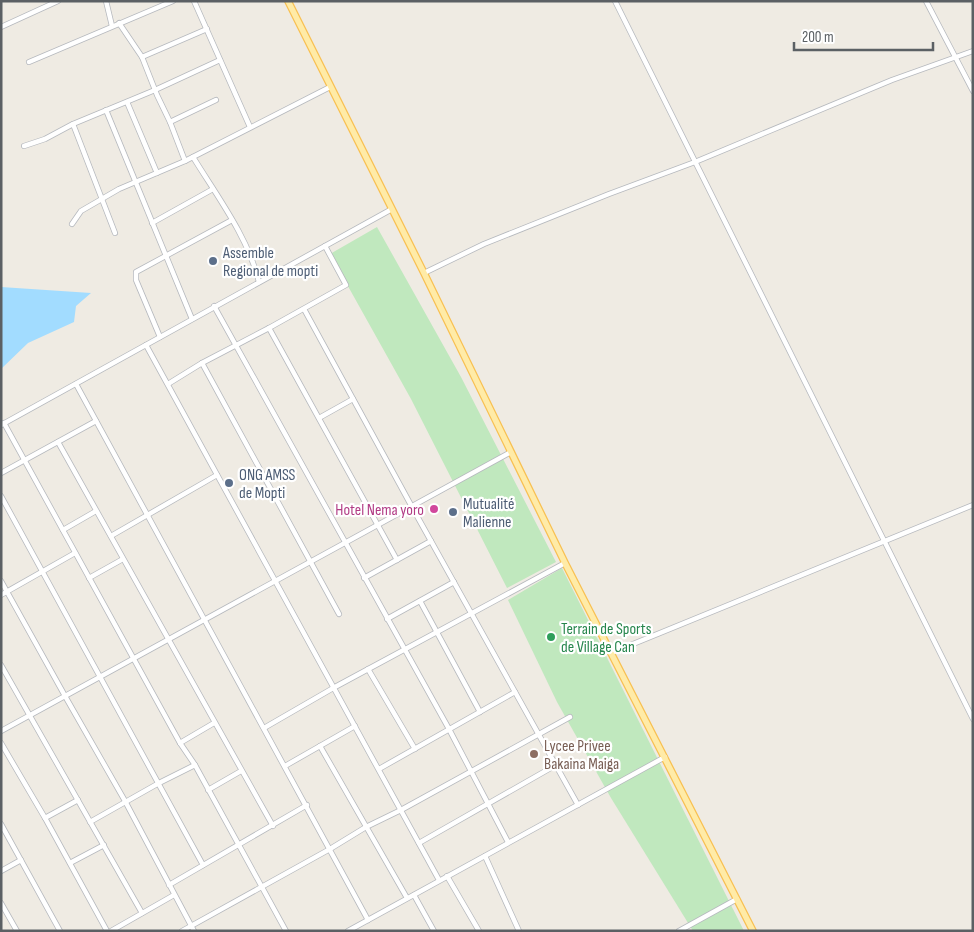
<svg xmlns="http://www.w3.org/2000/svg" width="974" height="932" font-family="'Sofia Sans Condensed',sans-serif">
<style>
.green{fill:#c0e8be}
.water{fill:#a2dcff}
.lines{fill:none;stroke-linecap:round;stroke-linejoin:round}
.minor-casing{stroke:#b6b9be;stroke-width:6}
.major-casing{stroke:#f8c052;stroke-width:8}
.minor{stroke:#fff;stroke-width:4.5}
.major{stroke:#ffeba7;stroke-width:5.5}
.service-dot{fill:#5c6f8a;stroke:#fff;stroke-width:2}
.hotel-dot{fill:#d1479c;stroke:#fff;stroke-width:2}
.leisure-dot{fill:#2e9e5b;stroke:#fff;stroke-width:2}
.education-dot{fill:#8d6e63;stroke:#fff;stroke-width:2}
.labels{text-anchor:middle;stroke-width:4.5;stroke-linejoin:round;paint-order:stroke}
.service-label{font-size:16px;fill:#4e5e75;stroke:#fff;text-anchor:start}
.hotel-label{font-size:16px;fill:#b23c85;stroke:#fff;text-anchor:end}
.leisure-label{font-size:16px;fill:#27864d;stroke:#fff;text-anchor:start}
.education-label{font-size:16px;fill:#785e54;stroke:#fff;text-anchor:start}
</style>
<rect width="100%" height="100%" fill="#efebe3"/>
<g class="green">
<polygon points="377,227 461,377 556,562 507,588 411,399 330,254"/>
<polygon points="562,568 744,931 693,931 611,798 557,702 508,600"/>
</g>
<polygon class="water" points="1,287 91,293 76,306 74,322 28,343 1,369"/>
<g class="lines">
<defs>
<g id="minor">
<polyline points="106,1 112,26"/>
<polyline points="194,1 250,127"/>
<polyline points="615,1 973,719"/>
<polyline points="926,1 973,91"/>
<polyline points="119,23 142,57 157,95 170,122 185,161"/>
<polyline points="1,27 58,1"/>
<polyline points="142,57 207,29"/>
<polyline points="29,62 173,1"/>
<polyline points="127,102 157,173"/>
<polyline points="106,110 192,319"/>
<polyline points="170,122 216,100"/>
<polyline points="73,124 115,233"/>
<polyline points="24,146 45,139 73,124 155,90 220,60"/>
<path d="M193,157C217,196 248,237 259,282"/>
<polyline points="152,223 213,189"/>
<polyline points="72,224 81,211 119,189 185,161 330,87"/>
<polyline points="424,273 484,244 609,194 695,162 892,80 973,51"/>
<polyline points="214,306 449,729 508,842"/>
<polyline points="304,309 412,507 578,805"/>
<polyline points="269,328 397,560"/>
<polyline points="160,337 136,280 136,272 232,220"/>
<polyline points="146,345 439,880"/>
<polyline points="202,363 339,614"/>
<polyline points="76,384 368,920"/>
<polyline points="168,384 202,363 269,328 346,285 325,246"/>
<polyline points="319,418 353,399"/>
<polyline points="4,423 180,743 195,765 286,931"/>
<polyline points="1,425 392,209"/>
<polyline points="58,442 273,826"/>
<polyline points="1,473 96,421"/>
<polyline points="1,496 203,865"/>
<polyline points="63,530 96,511"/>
<polyline points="111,536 217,475"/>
<polyline points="89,578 123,559"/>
<polyline points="364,578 431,541"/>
<polyline points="1,581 65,696 125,801 194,931"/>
<polyline points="1,595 75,553"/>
<polyline points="420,601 480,712"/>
<polyline points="387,619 454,582"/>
<polyline points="611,653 973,505"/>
<polyline points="1,665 142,913"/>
<polyline points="368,669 415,749"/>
<polyline points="264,728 335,687 565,563"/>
<polyline points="1,731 511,452"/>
<polyline points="1,743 45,818 107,931"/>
<polyline points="180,743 214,723"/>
<polyline points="320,746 407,898"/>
<polyline points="285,766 355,726"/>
<polyline points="379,769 515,692"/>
<polyline points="208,790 241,771"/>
<polyline points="45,818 78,800"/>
<polyline points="90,822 159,783 195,765"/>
<polyline points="1,824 60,931"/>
<polyline points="419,843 556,765"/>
<polyline points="485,856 519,931"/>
<polyline points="70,863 104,845"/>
<polyline points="1,871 21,860"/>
<polyline points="447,876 479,931"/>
<polyline points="169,885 307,805"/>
<polyline points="414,895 434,931"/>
<polyline points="1,903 17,931"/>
<polyline points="111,931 174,895"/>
<polyline points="182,931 330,849 366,827 401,810 570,717"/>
<polyline points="348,931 665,757"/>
<polyline points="679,931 737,899"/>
</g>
<polyline id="major" points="288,1 424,273 565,563 753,931"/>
</defs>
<use href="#minor" class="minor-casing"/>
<use href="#major" class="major-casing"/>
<use href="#minor" class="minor"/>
<use href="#major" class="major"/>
</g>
<g class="service-dot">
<circle cx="213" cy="261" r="5"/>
<circle cx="229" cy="483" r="5"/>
<circle cx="453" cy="512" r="5"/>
</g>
<circle class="hotel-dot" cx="434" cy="509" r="5"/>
<circle class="leisure-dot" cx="551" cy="637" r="5"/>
<circle class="education-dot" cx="534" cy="754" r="5"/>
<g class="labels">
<g class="service-label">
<text x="223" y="258">Assemble<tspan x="223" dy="18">Regional de mopti</tspan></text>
<text x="239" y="480">ONG AMSS<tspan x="239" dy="18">de Mopti</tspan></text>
<text x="463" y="509">Mutualité<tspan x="463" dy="18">Malienne</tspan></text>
</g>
<g class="hotel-label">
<text x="424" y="515">Hotel Nema yoro</text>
</g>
<g class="leisure-label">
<text x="561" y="634">Terrain de Sports<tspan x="561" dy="18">de Village Can</tspan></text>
</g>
<g class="education-label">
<text x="544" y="751">Lycee Privee<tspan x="544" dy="18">Bakaina Maiga</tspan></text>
</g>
</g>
<rect width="974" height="932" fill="none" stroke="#5b6064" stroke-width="5"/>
<path d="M794 42v8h139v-8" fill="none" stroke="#5b6064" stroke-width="2.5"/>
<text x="802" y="42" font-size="15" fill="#5b6064" stroke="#ffffff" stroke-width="4" paint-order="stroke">200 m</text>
</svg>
